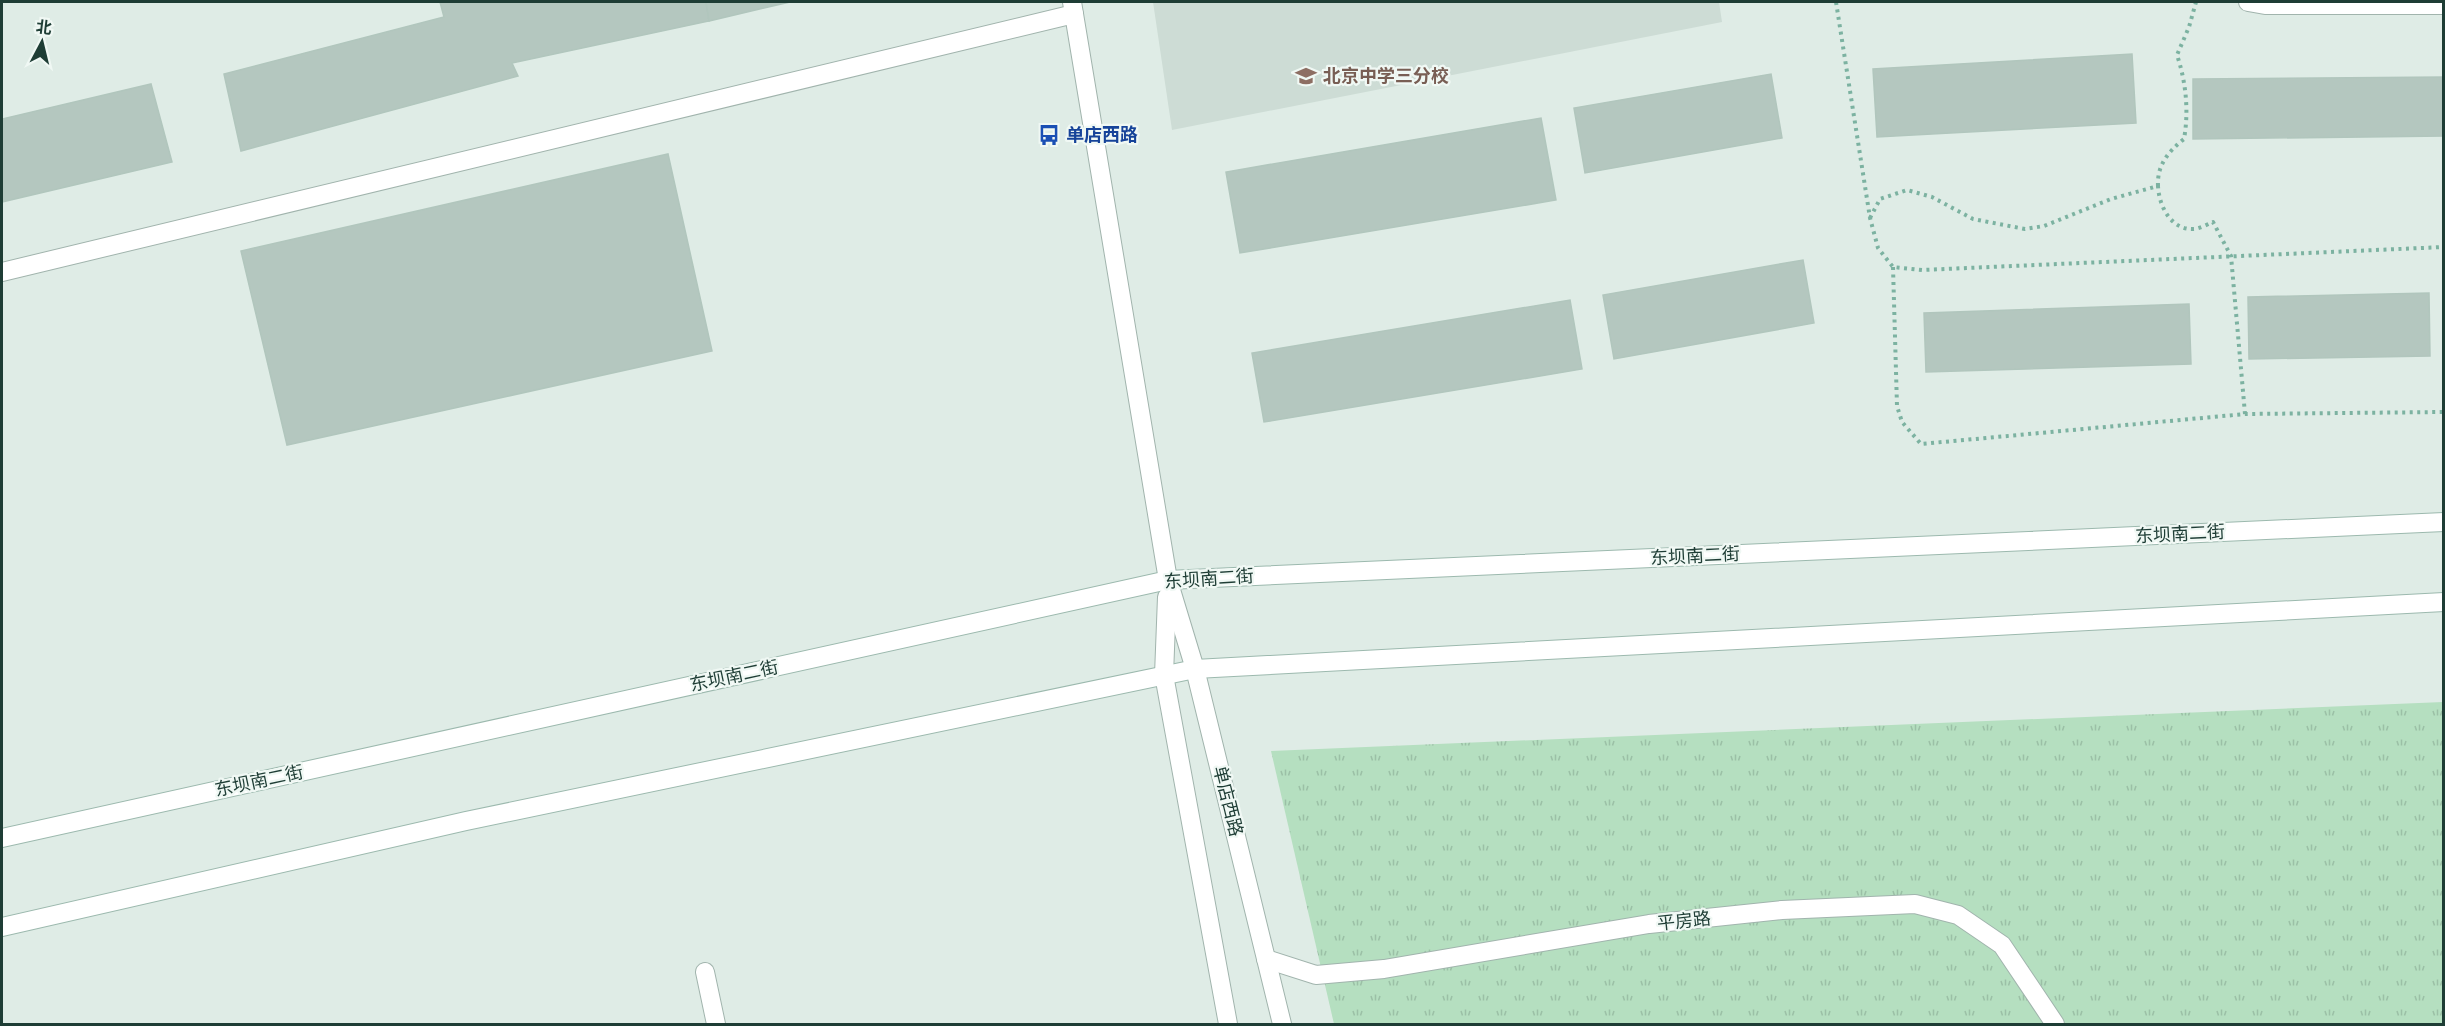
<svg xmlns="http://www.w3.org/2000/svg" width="2445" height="1026" font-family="Overpass,'Noto Sans SC',sans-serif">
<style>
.built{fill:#cddcd5}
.grass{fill:url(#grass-tufts)}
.building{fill:#b4c7bf;stroke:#b1c6bd;stroke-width:1.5}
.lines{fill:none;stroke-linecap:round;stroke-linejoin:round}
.service-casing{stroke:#a1b4ad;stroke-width:20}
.minor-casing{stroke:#a1b4ad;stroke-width:20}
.tertiary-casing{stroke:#a1b4ad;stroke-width:20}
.secondary-casing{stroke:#9cb9ae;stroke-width:20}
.path{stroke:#7cb2a1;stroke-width:4;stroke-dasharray:3 4.5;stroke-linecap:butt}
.service{stroke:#fff;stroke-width:18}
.minor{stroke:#fff;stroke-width:18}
.tertiary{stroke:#fff;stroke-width:18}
.secondary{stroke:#fff;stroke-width:18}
.labels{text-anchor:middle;stroke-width:4.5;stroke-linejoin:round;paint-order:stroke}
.education-label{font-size:18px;font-weight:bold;fill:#785e54;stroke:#f0f8f4;text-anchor:start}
.transit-label{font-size:18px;font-weight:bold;fill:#164399;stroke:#f0f8f4;text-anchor:start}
.street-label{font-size:18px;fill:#1e3d35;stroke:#f0f8f4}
</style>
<defs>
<pattern id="grass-tufts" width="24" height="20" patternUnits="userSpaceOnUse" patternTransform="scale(1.5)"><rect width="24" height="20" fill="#b5dfc0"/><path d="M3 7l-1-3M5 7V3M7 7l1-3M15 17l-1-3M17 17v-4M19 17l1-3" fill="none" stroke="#9bc0a6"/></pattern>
</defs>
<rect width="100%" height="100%" fill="#dfece6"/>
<polygon class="built" points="1153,2 1719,2 1722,22 1172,130"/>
<polygon class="grass" points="2443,702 2443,1024 1334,1024 1271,751"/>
<g class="building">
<polygon points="440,2 706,2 709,21 512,63 518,76 241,151 224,74 444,17"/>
<polygon points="706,2 790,2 709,21"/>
<polygon points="2132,54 2136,123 1877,137 1873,69"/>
<polygon points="1771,74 1782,138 1585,173 1574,108"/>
<polygon points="2444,77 2444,136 2193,139 2193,79"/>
<polygon points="151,84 172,162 2,202 2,119"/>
<polygon points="1541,118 1556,200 1240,253 1226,172"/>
<polygon points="668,154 712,351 287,445 241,251"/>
<polygon points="1803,260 1814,323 1614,359 1603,295"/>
<polygon points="2429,293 2430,356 2249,359 2248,297"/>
<polygon points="1570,300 1582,369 1264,422 1252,353"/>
<polygon points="2189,304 2191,364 1926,372 1924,313"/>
</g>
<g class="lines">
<defs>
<polyline id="service" points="705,972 716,1024"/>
<g id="minor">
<polyline points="2248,2 2265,5 2444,5"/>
<polyline points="2,272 1074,14"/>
<polyline points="1266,959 1316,975 1384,969 1649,924 1782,910 1915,904 1958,915 2002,945 2055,1024"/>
</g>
<g id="tertiary">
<polyline points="1072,2 1168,580 1195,669 1282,1024"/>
<polyline points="1167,597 1164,675 1228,1024"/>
</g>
<g id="secondary">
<polyline points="2,838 1168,580 2444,522"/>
<polyline points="2,927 466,821 1195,669 2444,602"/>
</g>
</defs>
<use href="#service" class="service-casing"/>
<use href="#minor" class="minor-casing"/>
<use href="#tertiary" class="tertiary-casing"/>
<use href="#secondary" class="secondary-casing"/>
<g class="path">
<polyline points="1836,2 1870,218 1878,248 1893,267 1922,270 2444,247"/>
<path d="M2158,186C2157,165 2168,152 2184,139C2189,111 2186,82 2177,55L2189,27L2196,2"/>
<path d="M1870,218L1880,199L1907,190L1932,197L1973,219L2025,229L2044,226L2111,199L2158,186C2159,206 2171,231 2195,229C2201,228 2208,224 2213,222L2231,256L2245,414"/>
<polyline points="1893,267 1897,406 1902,422 1921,444 2245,414 2444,412"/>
</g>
<use href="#service" class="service"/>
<use href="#minor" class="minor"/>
<use href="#tertiary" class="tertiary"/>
<use href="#secondary" class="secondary"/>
</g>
<defs>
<symbol id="school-bare" viewBox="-9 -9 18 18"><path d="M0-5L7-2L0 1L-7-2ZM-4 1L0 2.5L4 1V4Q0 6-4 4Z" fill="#8d6e63" stroke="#f0f8f4" stroke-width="2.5" paint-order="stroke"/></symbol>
<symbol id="bus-bare" viewBox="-9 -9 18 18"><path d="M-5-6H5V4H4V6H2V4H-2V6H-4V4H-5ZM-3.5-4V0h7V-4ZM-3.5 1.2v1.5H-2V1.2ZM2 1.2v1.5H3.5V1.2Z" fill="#1a4fb4" stroke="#f0f8f4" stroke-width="2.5" paint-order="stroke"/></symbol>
</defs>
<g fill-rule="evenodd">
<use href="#school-bare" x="1291" y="61" width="30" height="30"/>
<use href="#bus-bare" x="1034" y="120" width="30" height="30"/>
</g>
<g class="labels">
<g class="education-label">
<text x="1323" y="82">北京中学三分校</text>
</g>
<g class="transit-label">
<text x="1066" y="141">单店西路</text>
</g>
<g class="street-label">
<text transform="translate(2180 534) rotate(-3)" y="6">东坝南二街</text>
<text transform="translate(1695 556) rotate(-3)" y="6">东坝南二街</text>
<text transform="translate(1209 579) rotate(-4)" y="6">东坝南二街</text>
<text transform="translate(734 676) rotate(-12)" y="6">东坝南二街</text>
<text transform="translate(259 781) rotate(-12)" y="6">东坝南二街</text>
<text transform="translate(1228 801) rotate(76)" y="6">单店西路</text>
<text transform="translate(1684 921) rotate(-6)" y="6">平房路</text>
</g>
</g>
<rect width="2445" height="1026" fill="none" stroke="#1e3d35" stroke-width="6"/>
<g transform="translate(42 42) rotate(7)" stroke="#f0f8f4" stroke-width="4.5" paint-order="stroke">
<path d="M0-4.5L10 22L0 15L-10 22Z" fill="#1e3d35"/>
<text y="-9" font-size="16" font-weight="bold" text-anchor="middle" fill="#1e3d35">北</text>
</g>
</svg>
